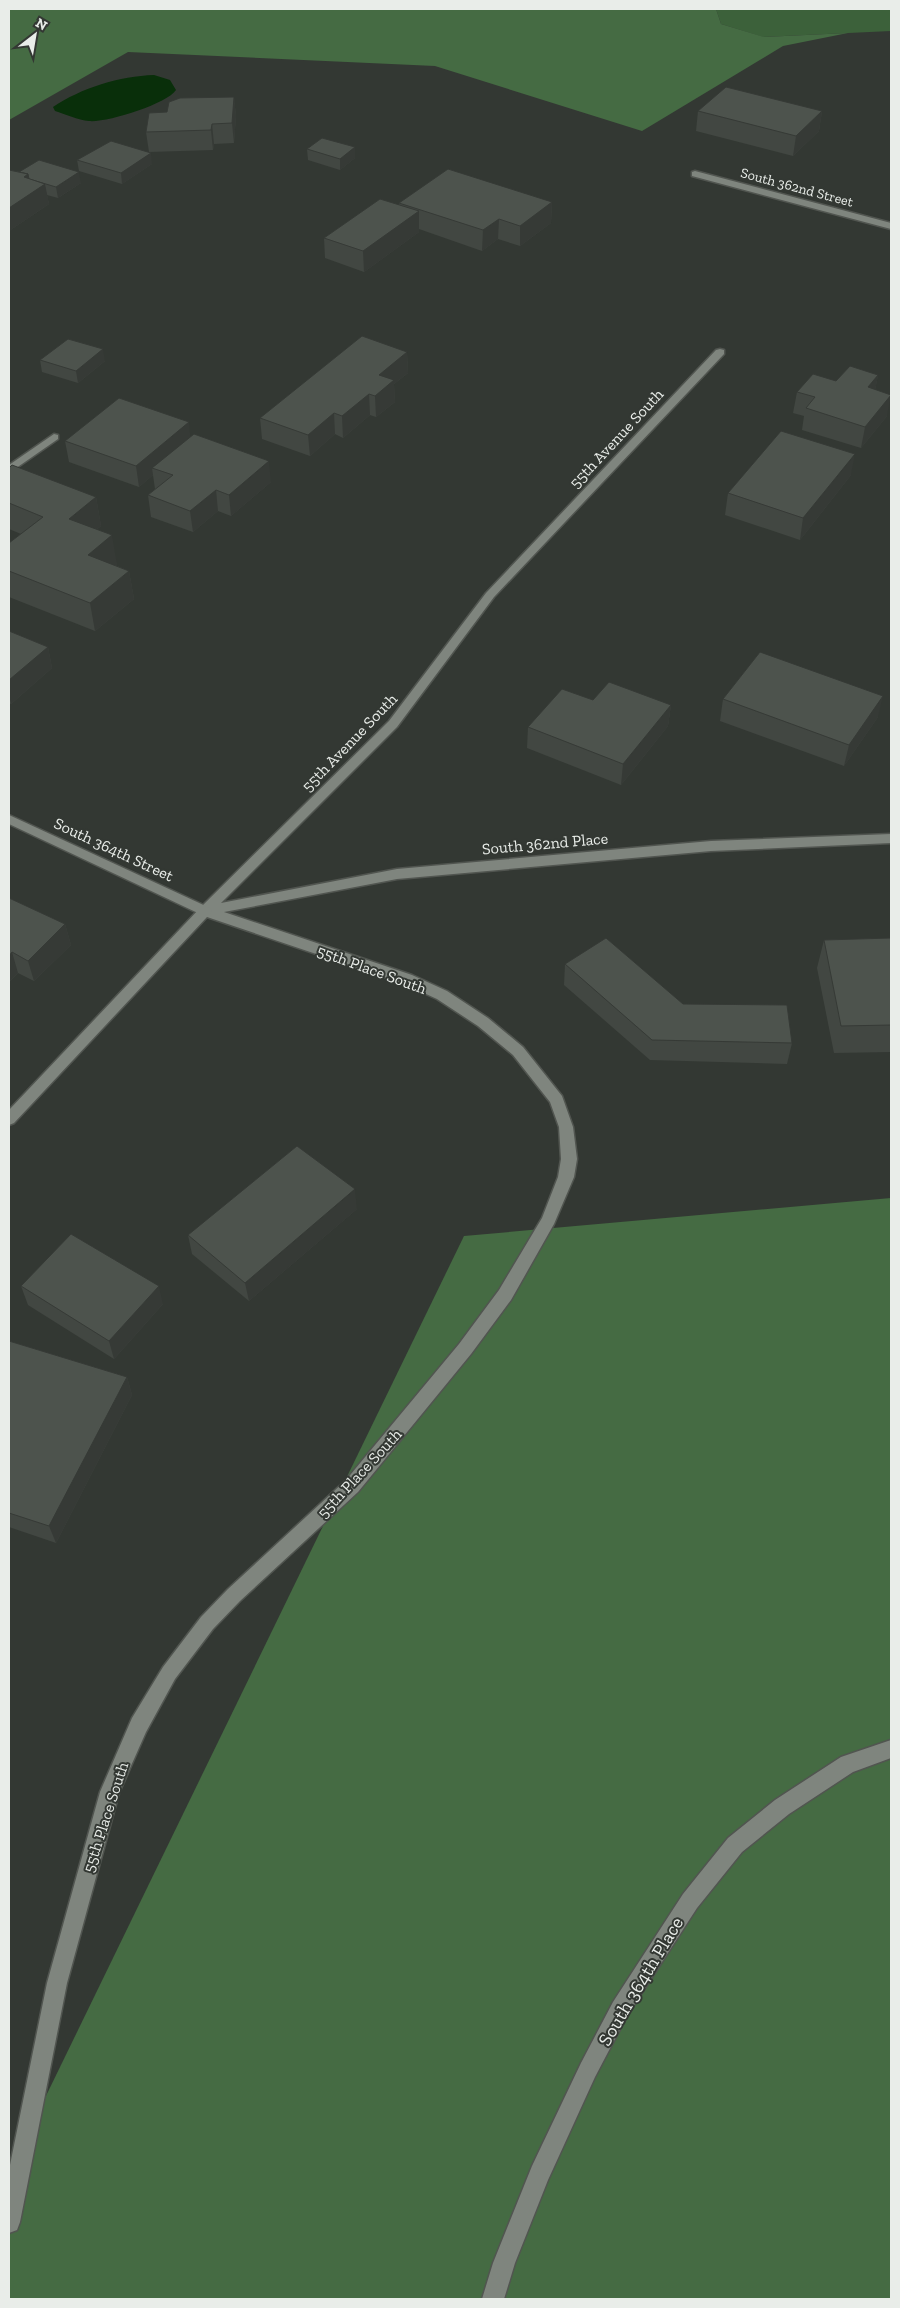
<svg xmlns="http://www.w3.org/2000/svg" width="900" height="2308" font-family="'Zilla Slab',serif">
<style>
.green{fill:#3c613a}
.forest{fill:#456b43}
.water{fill:#092f0a}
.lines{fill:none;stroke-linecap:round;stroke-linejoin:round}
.street-casing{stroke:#515550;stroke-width:3}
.secondary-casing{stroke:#515550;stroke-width:3}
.street{fill:#7f857e;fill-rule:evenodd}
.secondary{fill:#7f857e;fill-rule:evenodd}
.wall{fill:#424742}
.shaded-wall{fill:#363a36}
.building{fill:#4d534d;stroke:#363a36}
.labels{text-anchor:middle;stroke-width:4;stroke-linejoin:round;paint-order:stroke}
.far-street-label{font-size:14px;fill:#e9ede9;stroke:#333833}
.street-label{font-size:16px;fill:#e9ede9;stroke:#333833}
.near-street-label{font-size:19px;fill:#e9ede9;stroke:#333833}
</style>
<rect width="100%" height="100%" fill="#333833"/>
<polygon class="green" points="716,9 891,9 891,31 763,37 721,24"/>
<g class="forest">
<polygon points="9,9 716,9 721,24 764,37 848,33 783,46 642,131 435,66 128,52 9,120"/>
<polygon points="891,1198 891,2299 9,2299 9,2172 464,1236"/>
</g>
<path class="water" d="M154,75L170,80L176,90C167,104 106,123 89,121C78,120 65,114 55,111L53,107C81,88 120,76 154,75Z"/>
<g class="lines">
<defs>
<g id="street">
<polygon points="695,171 891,223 891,229 692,176 692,172"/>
<polygon points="720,349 724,350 724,354 494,597 397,727 221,903 397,869 711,841 891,834 891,843 711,851 397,879 224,912 412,975 447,991 488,1018 523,1047 562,1096 573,1127 577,1159 574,1177 554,1224 511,1300 471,1354 358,1492 240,1601 213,1629 175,1679 146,1732 119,1793 67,1983 20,2222 17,2230 9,2233 9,2170 47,1983 100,1792 132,1718 163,1667 201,1617 228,1589 346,1480 459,1344 499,1290 542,1218 558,1177 561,1159 559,1127 550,1102 513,1055 478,1026 437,999 402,983 207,917 14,1123 9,1125 9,1110 200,908 389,721 486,593 716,350"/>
<polygon points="54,434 58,435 58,439 9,473 9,465"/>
<polygon points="891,1740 891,1758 853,1772 789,1814 742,1852 697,1908 627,2016 595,2077 548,2180 515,2263 504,2299 482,2299 493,2263 532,2166 581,2063 613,2002 683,1894 728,1838 775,1800 841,1757"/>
</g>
<polygon id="secondary" points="9,815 210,908 212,911 210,914 200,914 9,824"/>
</defs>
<use href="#street" class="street-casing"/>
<use href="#secondary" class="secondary-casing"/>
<use href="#street" class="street"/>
<use href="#secondary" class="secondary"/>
</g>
<g class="wall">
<polygon points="234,97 236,116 234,143 214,144 213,150 149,152 146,132 167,112"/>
<polygon points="698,111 822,111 819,131 793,156 696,131"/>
<polygon points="307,149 355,158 340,170 308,160"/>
<polygon points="77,160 152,164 122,184 79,171"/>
<polygon points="9,170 81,183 58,198 47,195 49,204 9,231"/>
<polygon points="552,202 551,223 520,246 498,239 482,251 419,229 419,232 364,272 325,258 324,238 399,205 399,203"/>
<polygon points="407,352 408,373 394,384 395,402 376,417 370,415 343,438 335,434 310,456 262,439 260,418"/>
<polygon points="40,360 105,361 78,383 42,372"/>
<polygon points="878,375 875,390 887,416 861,448 802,430 804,416 793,413 797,392 836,381"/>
<polygon points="191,437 271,482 231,516 218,511 193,532 151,517 148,495 155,489 153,475 139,487 69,462 65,441"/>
<polygon points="9,468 96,497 101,526 96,530 117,564 115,565 129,571 134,599 95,631 9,597 9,543 21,534 9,529"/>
<polygon points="851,475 800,540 725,515 728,493"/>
<polygon points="9,631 48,647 52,668 11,704 9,703"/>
<polygon points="723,699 878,717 844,766 720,721"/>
<polygon points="593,700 671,705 668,726 621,785 527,748 528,727"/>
<polygon points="9,898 65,924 71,945 34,981 18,973 9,982"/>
<polygon points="891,938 891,1052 834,1053 817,968 824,940"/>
<polygon points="565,964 683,1004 792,1043 787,1064 650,1060 564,985"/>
<polygon points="357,1209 249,1301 192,1254 188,1235"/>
<polygon points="21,1286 163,1304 114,1359 28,1305"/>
<polygon points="9,1341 127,1377 132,1395 56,1543 9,1527"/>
</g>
<g class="shaded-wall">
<polygon points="234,97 236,116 234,143 232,123"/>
<polygon points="822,111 819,131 793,156 796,136"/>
<polygon points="212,124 214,144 213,150 211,130"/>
<polygon points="355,147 355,158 340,170 340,159"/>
<polygon points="151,153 152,164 122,184 121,173"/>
<polygon points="79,172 81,183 58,198 56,187"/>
<polygon points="28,174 45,184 49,204 9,231 9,208 24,177"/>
<polygon points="552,202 551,223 520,246 520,226"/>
<polygon points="419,211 419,232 364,272 363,251"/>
<polygon points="499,219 498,239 482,251 483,230"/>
<polygon points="103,349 105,361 78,383 76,371"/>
<polygon points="407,352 408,373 394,384 395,402 376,417 375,396 379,375"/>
<polygon points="878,375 874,396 868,387"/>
<polygon points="369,394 370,415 343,438 342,416"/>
<polygon points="891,395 887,416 861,448 865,427"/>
<polygon points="334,413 335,434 310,456 308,435"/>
<polygon points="189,422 191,443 152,468 153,475 139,487 136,466"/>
<polygon points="855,454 851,475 800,540 803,518"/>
<polygon points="269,461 271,482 231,516 229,495"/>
<polygon points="216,490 218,511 193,532 190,511"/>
<polygon points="96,497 101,526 74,547 69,519"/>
<polygon points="112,535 117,564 93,583 88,555"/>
<polygon points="129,571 134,599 95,631 90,603"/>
<polygon points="48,647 52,668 11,704 9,695 9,680"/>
<polygon points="883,696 878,717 844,766 849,745"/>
<polygon points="671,705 668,726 621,785 623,764"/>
<polygon points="65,924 71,945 34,981 28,961"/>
<polygon points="12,952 18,973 9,982 9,956"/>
<polygon points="355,1189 357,1209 249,1301 245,1283"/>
<polygon points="159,1286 163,1304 114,1359 109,1341"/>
<polygon points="127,1377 132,1395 56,1543 49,1526"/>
</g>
<g class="building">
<polygon points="726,87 822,111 796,136 698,111"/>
<polygon points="234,97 232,123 212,124 211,130 146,132 149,113 167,112 169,102 180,98"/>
<polygon points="322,138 355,147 340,159 307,149"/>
<polygon points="111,141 151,153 121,173 77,160"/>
<polygon points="39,160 79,172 56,187 29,179 28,174 19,172"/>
<polygon points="448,169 552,202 520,226 499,219 483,230 399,203"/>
<polygon points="9,170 28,174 24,177 45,184 9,208"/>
<polygon points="380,199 419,211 363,251 324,238"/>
<polygon points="362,336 407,352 379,375 394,380 375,396 369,394 342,416 334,413 308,435 260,418"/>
<polygon points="68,339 103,349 76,371 40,360"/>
<polygon points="850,366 878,375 868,387 891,395 865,427 806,408 815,397 797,392 813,374 836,381"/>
<polygon points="119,398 189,422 136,466 65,441"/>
<polygon points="781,431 855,454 803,518 728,493"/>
<polygon points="194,434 269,461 229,495 216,490 190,511 148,495 173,475 152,468"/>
<polygon points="12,465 96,497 69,519 112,535 88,555 129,571 90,603 9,571 9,543 43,517 9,503 9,468"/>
<polygon points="9,631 48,647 9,680"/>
<polygon points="760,652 883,696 849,745 723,699"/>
<polygon points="609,682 671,705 623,764 528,727 562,689 593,700"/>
<polygon points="9,898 65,924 28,961 12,952 9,956"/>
<polygon points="606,938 683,1004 787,1005 792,1043 652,1040 565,964"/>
<polygon points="891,938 891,1025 841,1026 824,940"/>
<polygon points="297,1146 355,1189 245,1283 188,1235"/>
<polygon points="71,1234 159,1286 109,1341 21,1286"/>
<polygon points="9,1341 127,1377 49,1526 9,1513"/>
</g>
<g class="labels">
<g class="far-street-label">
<text transform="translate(797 187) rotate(15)" y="5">South 362nd Street</text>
</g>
<g class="street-label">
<text transform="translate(616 438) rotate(-47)" y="6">55th Avenue South</text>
<text transform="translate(349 742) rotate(-46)" y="6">55th Avenue South</text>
<text transform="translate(545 843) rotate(-5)" y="6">South 362nd Place</text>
<text transform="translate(114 849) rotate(25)" y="6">South 364th Street</text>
<text transform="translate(372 969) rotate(20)" y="6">55th Place South</text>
<text transform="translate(359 1473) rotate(-47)" y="6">55th Place South</text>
<text transform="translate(105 1817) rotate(-72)" y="6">55th Place South</text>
</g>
<g class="near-street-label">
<text transform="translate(640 1981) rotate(-59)" y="7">South 364th Place</text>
</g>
</g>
<rect width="900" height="2308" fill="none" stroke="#e9ede9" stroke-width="20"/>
<g transform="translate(35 35) rotate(31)" stroke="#333833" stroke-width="4" paint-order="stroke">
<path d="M0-4L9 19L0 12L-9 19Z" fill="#e9ede9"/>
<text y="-8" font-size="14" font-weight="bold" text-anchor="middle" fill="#e9ede9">N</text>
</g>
</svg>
